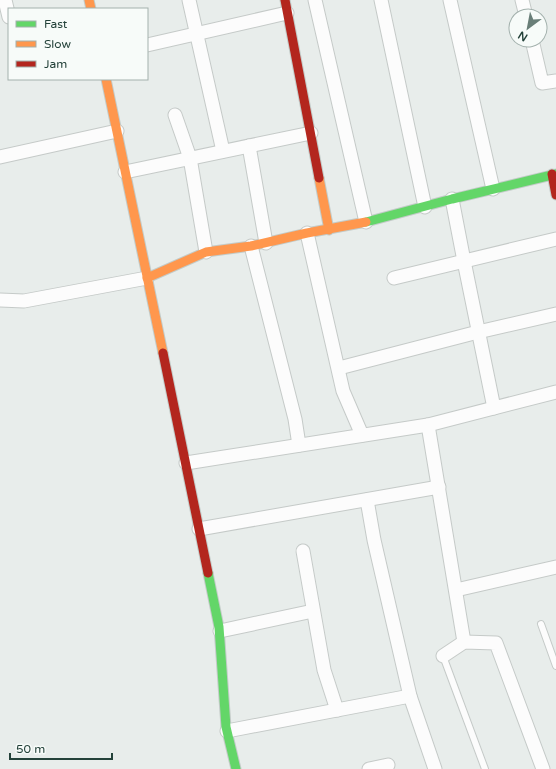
<svg xmlns="http://www.w3.org/2000/svg" width="556" height="769" font-family="'Varela Round',sans-serif">
<style>
.lines{fill:none;stroke-linecap:round;stroke-linejoin:round}
.lane-casing{stroke:#c5cac8;stroke-width:8}
.street-casing{stroke:#c5cac8;stroke-width:15}
.fast-casing{stroke:#c3cbc8;stroke-width:11}
.slow-casing{stroke:#c3cbc8;stroke-width:11}
.jam-casing{stroke:#c3cbc8;stroke-width:11}
.lane{stroke:#fcfcfc;stroke-width:6}
.street{stroke:#fcfcfc;stroke-width:13}
.fast{stroke:#63d668;stroke-width:9}
.slow{stroke:#ff974d;stroke-width:9}
.jam{stroke:#b3261e;stroke-width:9}
</style>
<rect width="100%" height="100%" fill="#e8edeb"/>
<g class="lines">
<defs>
<g id="lane">
<polyline points="541,624 556,666"/>
<polyline points="443,656 485,769"/>
</g>
<g id="street">
<polyline points="5,0 9,17"/>
<polyline points="189,0 223,151"/>
<polyline points="315,0 366,222"/>
<polyline points="381,0 425,207"/>
<polyline points="450,0 493,189"/>
<polyline points="522,0 526,16"/>
<polyline points="532,40 542,83 556,81"/>
<polyline points="147,45 287,13"/>
<polyline points="175,115 190,158 206,252"/>
<polyline points="249,146 266,243"/>
<polyline points="0,157 117,131"/>
<polyline points="125,172 311,133"/>
<polyline points="452,199 464,261 494,408"/>
<polyline points="307,233 343,391 362,435"/>
<polyline points="251,246 295,419 299,445"/>
<polyline points="394,278 556,239"/>
<polyline points="0,300 24,301 147,278"/>
<polyline points="339,368 478,332 556,314"/>
<polyline points="428,425 464,642"/>
<polyline points="186,463 428,425 556,392"/>
<polyline points="367,500 374,540 410,696 435,769"/>
<polyline points="199,529 439,487"/>
<polyline points="303,551 324,670 337,710"/>
<polyline points="456,590 556,567"/>
<polyline points="220,631 313,611"/>
<polyline points="443,656 464,642 496,643 543,769"/>
<polyline points="227,731 410,696"/>
<polyline points="369,769 388,765"/>
</g>
<g id="fast">
<polyline points="366,222 452,199 556,174"/>
<polyline points="208,573 219,627 226,727 236,769"/>
</g>
<g id="slow">
<polyline points="89,0 91,9"/>
<polyline points="106,79 163,353"/>
<polyline points="319,178 329,230"/>
<polyline points="147,278 206,252 251,246 307,233 366,222"/>
</g>
<g id="jam">
<polyline points="285,0 319,178"/>
<polyline points="552,174 556,195"/>
<polyline points="163,353 208,573"/>
</g>
</defs>
<use href="#lane" class="lane-casing"/>
<use href="#street" class="street-casing"/>
<use href="#fast" class="fast-casing"/>
<use href="#slow" class="slow-casing"/>
<use href="#jam" class="jam-casing"/>
<use href="#lane" class="lane"/>
<use href="#street" class="street"/>
<use href="#fast" class="fast"/>
<use href="#slow" class="slow"/>
<use href="#jam" class="jam"/>
</g>
<rect x="8" y="8" width="140" height="72" fill="#f7fbf9" stroke="#a3b1ad"/>
<rect x="16" y="21" width="20" height="6" fill="#63d668" stroke="#a3b1ad"/>
<text x="44" y="28" font-size="12" fill="#24423a">Fast</text>
<rect x="16" y="41" width="20" height="6" fill="#ff974d" stroke="#a3b1ad"/>
<text x="44" y="48" font-size="12" fill="#24423a">Slow</text>
<rect x="16" y="61" width="20" height="6" fill="#b3261e" stroke="#a3b1ad"/>
<text x="44" y="68" font-size="12" fill="#24423a">Jam</text>
<g transform="translate(528 28) rotate(212)"><circle r="19" fill="#f7fbf9" stroke="#a3b1ad"/>
<path d="M0-3L7 15L0 10L-7 15Z" fill="#697e78"/>
<text y="-6" font-size="11" font-weight="bold" text-anchor="middle" fill="#24423a">N</text>
</g>
<path d="M10 753v6h102v-6" fill="none" stroke="#24423a" stroke-width="2"/>
<text x="16" y="753" font-size="12" fill="#24423a" stroke="#f7fbf9" stroke-width="3" paint-order="stroke">50 m</text>
</svg>
